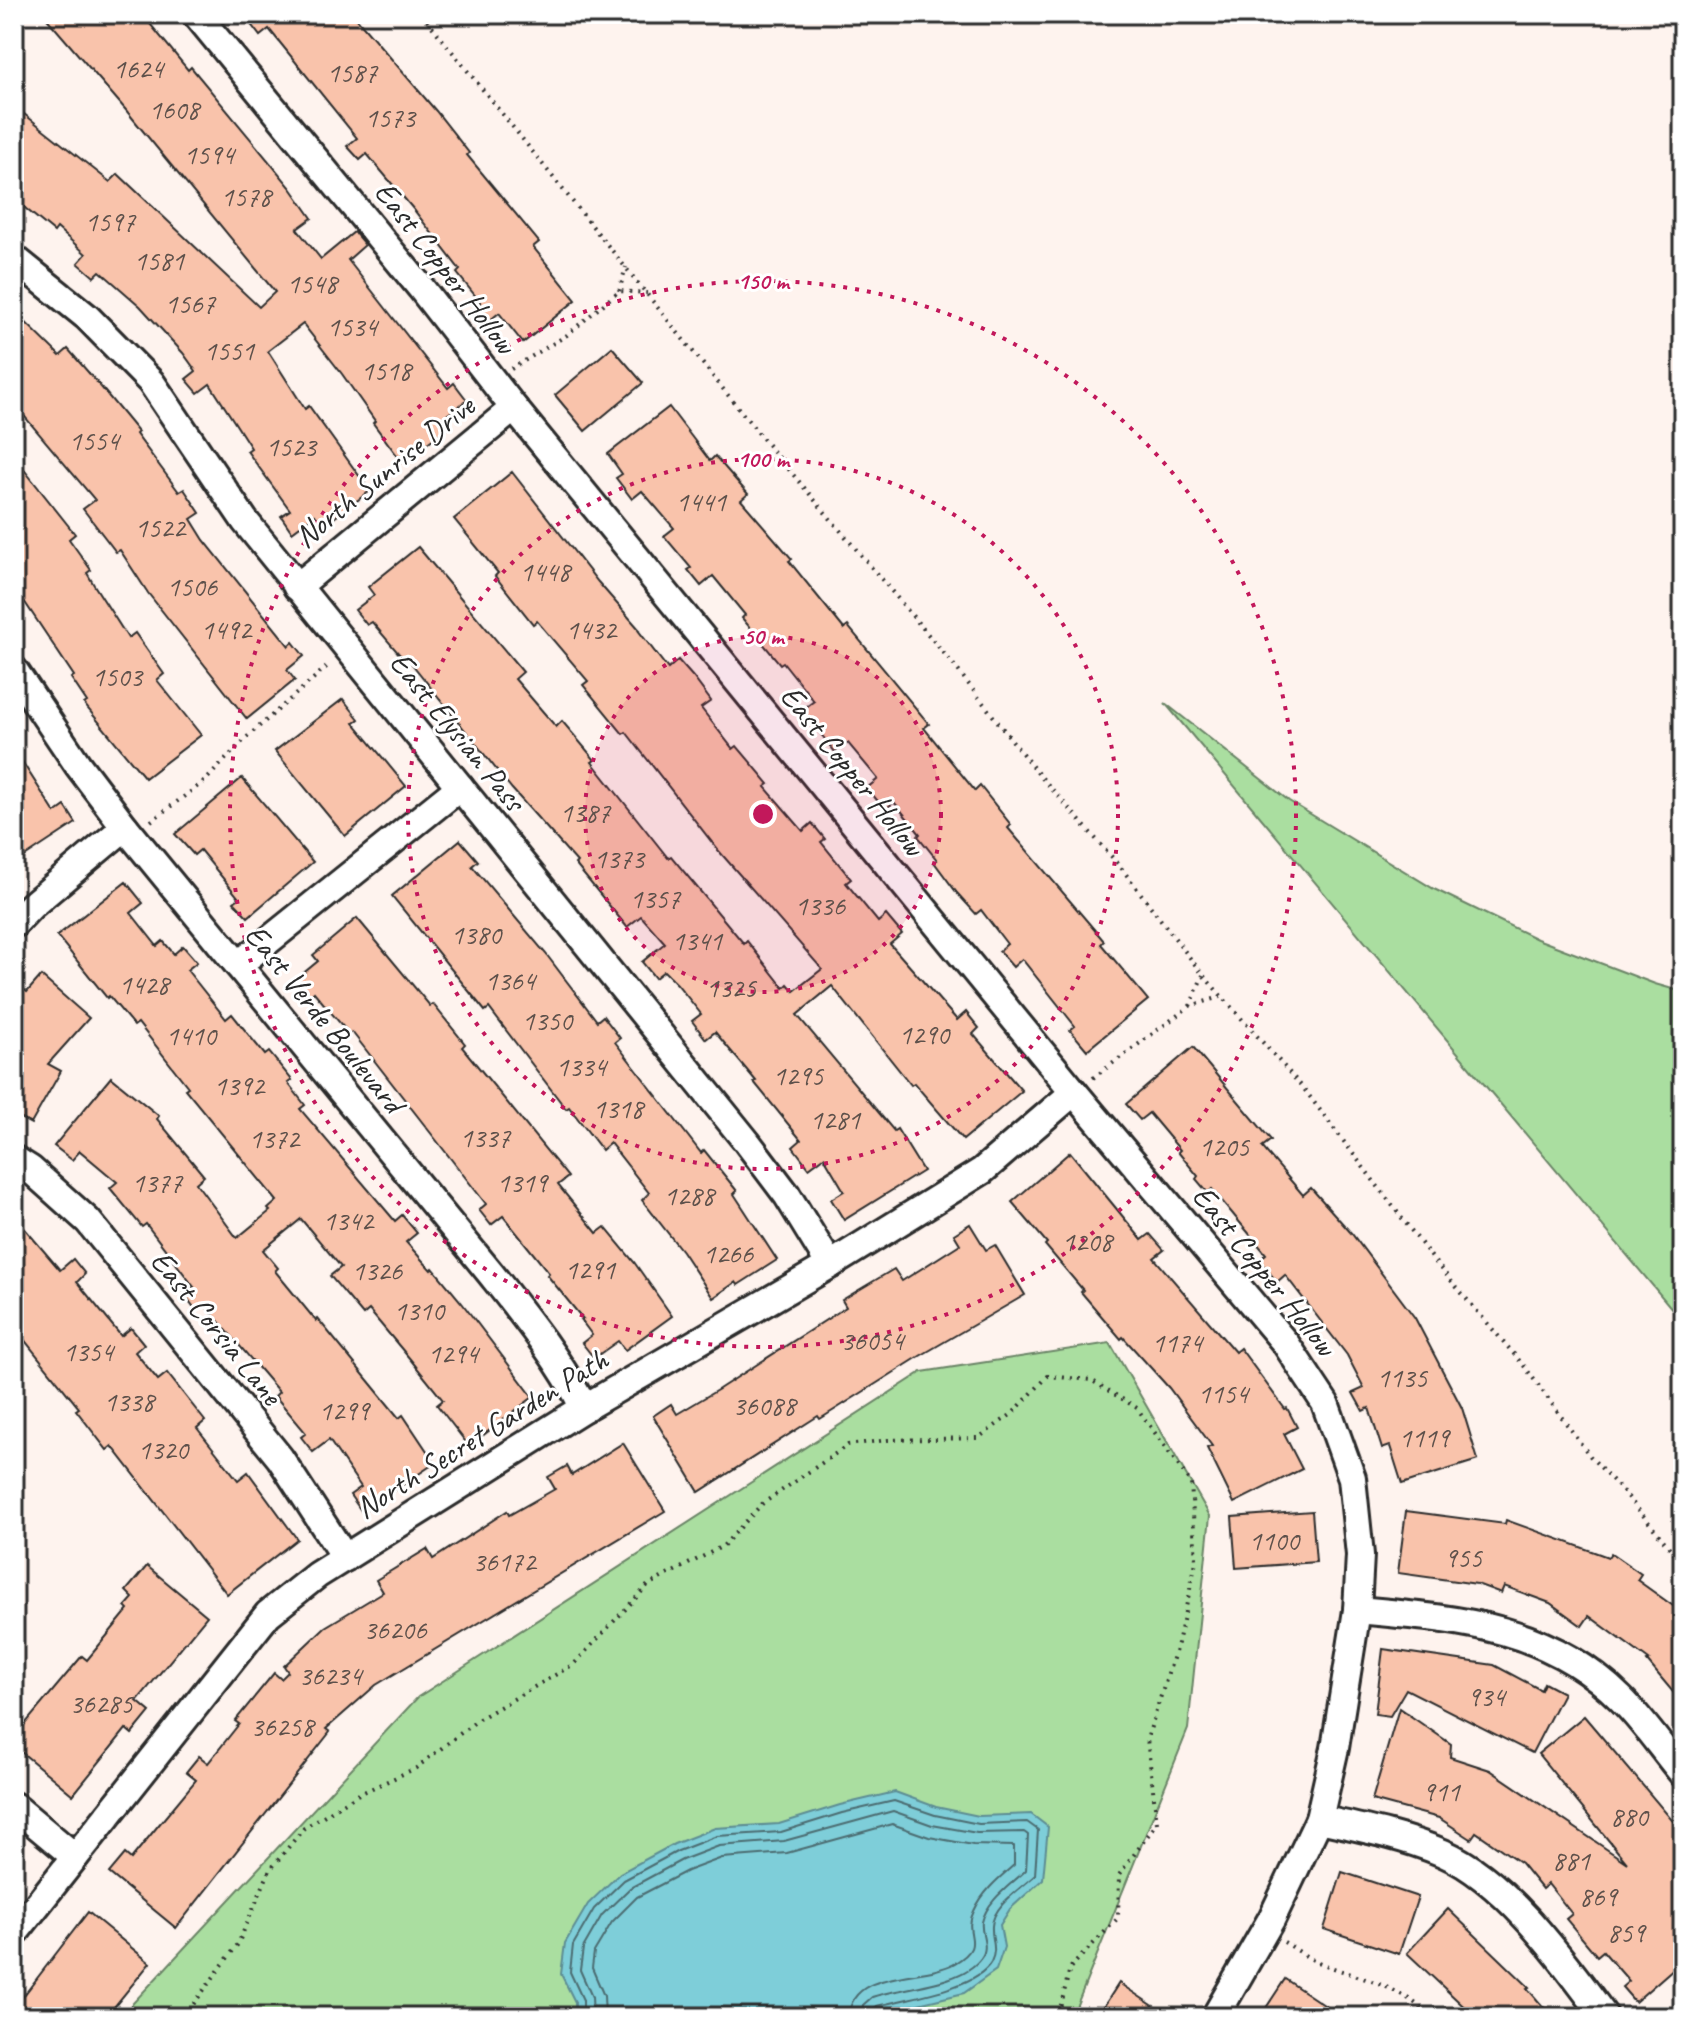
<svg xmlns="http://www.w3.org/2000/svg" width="1697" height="2031" font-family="Caveat,sans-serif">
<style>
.green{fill:#aadea0;stroke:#6a8466;stroke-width:2}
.water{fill:#7eced9;stroke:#5d8d93;stroke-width:2}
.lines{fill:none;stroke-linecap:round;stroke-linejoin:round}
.shore{stroke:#4c6c71;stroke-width:2}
.building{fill:#f9c3ab;stroke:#2b2b2b;stroke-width:2}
.street-casing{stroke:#2b2b2b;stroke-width:32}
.path{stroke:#2b2b2b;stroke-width:4;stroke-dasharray:2 6;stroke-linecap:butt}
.street{stroke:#fff;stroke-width:26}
.ring{fill:none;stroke:#c2185b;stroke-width:4;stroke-dasharray:4 8}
.labels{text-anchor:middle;stroke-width:6;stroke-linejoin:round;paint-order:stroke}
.number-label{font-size:28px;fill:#5e514b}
.street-label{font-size:32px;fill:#2b2b2b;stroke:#fff}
.centre{fill:#c2185b;stroke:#fff;stroke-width:4}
.ring-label{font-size:24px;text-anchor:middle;font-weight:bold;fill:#c2185b;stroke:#fff;stroke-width:6;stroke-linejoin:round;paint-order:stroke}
</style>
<rect width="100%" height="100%" fill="#fef3ee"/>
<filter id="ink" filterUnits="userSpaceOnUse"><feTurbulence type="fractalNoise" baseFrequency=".0125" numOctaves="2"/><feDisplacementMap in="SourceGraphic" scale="16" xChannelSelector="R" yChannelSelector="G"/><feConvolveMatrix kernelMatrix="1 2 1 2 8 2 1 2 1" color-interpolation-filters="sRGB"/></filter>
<g filter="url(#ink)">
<g class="green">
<polygon points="1165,703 1289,801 1434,889 1537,939 1655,984 1683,992 1683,1322"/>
<polygon points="1110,1343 1210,1516 1188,1729 1072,2017 120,2017 418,1697 922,1372"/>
</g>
<polygon class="water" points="895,1792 936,1807 979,1816 1031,1814 1048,1827 1043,1879 1010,1909 1000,1925 1004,1947 996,1970 964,1993 864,2017 575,2017 575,2002 561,1974 565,1943 588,1904 620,1873 674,1844 715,1828 779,1824 840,1805"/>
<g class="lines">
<g class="shore">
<path d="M583,2017V2000L570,1972L573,1945L594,1909L624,1880L678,1851L717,1836L781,1832L842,1813L894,1801L935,1815L979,1824L1027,1822L1038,1830L1035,1875C1022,1888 993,1905 992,1926C991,1940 998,1948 991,1962C976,1989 906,1998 877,2006L872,2010L871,2017"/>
<path d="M593,2017L592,1997L580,1970L583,1948L602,1915L630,1888L682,1860L719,1846L784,1841L893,1811L932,1825L977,1833L1024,1832L1028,1835L1026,1870C1011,1885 987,1900 982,1922C980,1935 990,1946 981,1958C962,1985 901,1987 872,1997L863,2005L861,2017"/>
<path d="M605,2017L604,1996L592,1968L594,1952L612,1922L637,1897L687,1871L722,1858L787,1853L892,1824L929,1837L973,1845L1014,1846V1865C998,1879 983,1891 974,1911C961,1936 988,1943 955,1963C924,1981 850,1968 849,2017"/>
</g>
</g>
<g class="building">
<polygon points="43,14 142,14 188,70 191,67 291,188 312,218 297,229 321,259 354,232 365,245 348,260 448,388 454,383 467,400 443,418 450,426 402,462 373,423 375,421 342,374 303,324 268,351 305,409 309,406 370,491 323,526 315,515 292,532 281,516 290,510 247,451 251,448 210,384 198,393 186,379 196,371 183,353 140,306 100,271 94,277 78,263 86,254 57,228 54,232 14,199 14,106 110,182 118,174 259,307 275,292 125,109"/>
<polygon points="243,14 353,14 436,111 469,153 467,155 539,242 533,247 576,300 523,343 499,313 489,321 477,306 481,303 457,273 460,270 414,210 367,154 360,160 347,146 357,138 269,29 260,36"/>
<polygon points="14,311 60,356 68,349 101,387 138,432 136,434 179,492 184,489 200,513 191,519 204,540 289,646 293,642 304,656 287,670 295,680 247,719 148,593 120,550 116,552 83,509 95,500 14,404"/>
<polygon points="612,347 643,383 585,431 555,395"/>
<polygon points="669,407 710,461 715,456 748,494 741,500 792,559 789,561 844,629 848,626 929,724 924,728 975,791 980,786 1011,825 1008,828 1104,941 1101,944 1148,1000 1087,1050 1070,1030 1075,1026 1022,959 1013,967 999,951 1007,944 981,910 976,914 957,893 934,862 937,860 918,836 920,834 894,802 885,810 867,788 878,779 848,743 835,752 802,710 814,701 783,662 780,664 742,618 745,615 713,576 701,586 688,570 691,568 664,536 674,528 642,491 632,499 616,478 622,474 608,454"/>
<polygon points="14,457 75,534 69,539 91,570 87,573 94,585 128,638 135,633 164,674 157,680 201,735 145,778 84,704 87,702 71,678 74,676 14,586"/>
<polygon points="512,472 598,582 639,629 638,630 668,669 678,660 693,677 711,701 701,708 733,749 737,746 769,784 765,787 803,831 812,823 825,839 821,842 851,879 846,883 878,922 886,915 902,934 890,944 957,1020 966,1012 979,1028 973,1034 1022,1091 963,1140 914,1083 911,1085 832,986 797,1015 894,1131 897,1129 923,1171 844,1220 831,1199 844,1191 824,1157 809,1168 793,1147 801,1140 754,1082 756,1081 715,1032 706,1039 692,1021 701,1014 677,984 664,971 655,978 642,962 665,943 641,916 627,927 575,864 577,862 512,789 408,659 405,661 372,622 367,625 355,610 374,595 368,587 418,547 523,672 515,679 556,727 562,721 595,760 592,762 668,858 671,856 744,944 747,941 784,988 788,984 794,991 822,969 718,850 626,732 623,734 583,685 588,681 537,621 533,624 495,576 498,573 454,519"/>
<polygon points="343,699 359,719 354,723 406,786 345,836 275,751"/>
<polygon points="14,749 55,813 65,806 76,823 14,864"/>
<polygon points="242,778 313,862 248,917 234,902 239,898 200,850 194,855 175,834"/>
<polygon points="460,840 478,861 472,866 546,954 597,1021 603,1016 620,1038 615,1042 701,1153 704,1150 737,1191 734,1194 777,1260 738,1285 736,1282 713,1298 682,1251 642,1200 649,1193 610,1143 602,1150 569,1107 566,1109 489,1008 485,1011 392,896"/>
<polygon points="126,882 143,903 131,913 157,946 163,941 174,954 183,946 197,962 187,970 226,1019 232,1014 265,1055 269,1052 292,1080 288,1083 305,1105 300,1109 395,1221 402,1215 417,1233 406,1242 431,1270 433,1268 462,1303 533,1397 469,1446 437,1405 443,1400 410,1359 369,1310 363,1315 330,1276 341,1267 301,1219 263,1250 278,1268 275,1271 316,1321 318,1319 399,1418 403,1415 435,1463 362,1512 350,1495 361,1487 329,1440 313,1452 301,1437 306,1433 275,1396 279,1392 204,1304 196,1310 184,1294 194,1287 146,1224 142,1227 110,1188 117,1182 80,1151 72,1160 54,1146 111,1077 159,1116 157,1119 204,1176 196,1183 237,1238 270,1211 268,1209 277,1201 185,1089 188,1087 138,1023 134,1026 109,996 107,998 57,936"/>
<polygon points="357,918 430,1006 433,1004 465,1044 462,1047 568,1177 558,1185 597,1233 605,1227 634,1262 672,1316 625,1350 618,1341 594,1358 582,1343 592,1335 581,1320 583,1319 547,1275 549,1273 503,1216 491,1225 479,1210 486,1204 352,1032 349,1034 314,992 308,998 294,981 318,961 313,955"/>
<polygon points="41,976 89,1018 48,1064 61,1071 31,1124 14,1115 14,981 27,992"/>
<polygon points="1193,1047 1271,1140 1262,1147 1303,1195 1311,1188 1352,1234 1415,1318 1462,1408 1478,1460 1402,1484 1390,1446 1382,1449 1369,1408 1363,1411 1353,1393 1364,1388 1347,1355 1285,1275 1277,1282 1259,1260 1266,1254 1212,1189 1208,1193 1196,1179 1198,1176 1178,1152 1180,1150 1149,1113 1140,1120 1126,1104"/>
<polygon points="1070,1152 1142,1240 1150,1234 1164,1250 1154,1258 1235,1352 1240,1348 1285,1409 1287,1408 1297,1427 1284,1434 1302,1469 1234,1503 1207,1448 1212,1446 1169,1388 1123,1337 1121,1339 1081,1292 1083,1290 1045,1245 1047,1243 1012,1202"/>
<polygon points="14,1216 60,1270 73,1259 85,1274 77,1282 121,1336 131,1328 144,1344 135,1352 158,1380 167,1373 205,1421 197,1428 238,1480 248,1472 297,1539 227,1594 112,1446 107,1450 76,1410 79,1408 14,1327"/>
<polygon points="970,1224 986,1250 995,1245 1025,1295 920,1356 820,1419 818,1416 699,1492 653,1416 671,1404 677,1414 719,1389 846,1307 842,1300 894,1269 902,1281 960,1244 954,1234"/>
<polygon points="623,1443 665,1511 376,1685 326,1729 330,1732 176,1928 109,1873 125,1854 131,1859 157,1827 196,1780 186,1772 199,1756 208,1763 239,1724 235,1721 274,1673 281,1679 288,1672 284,1666 325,1627 383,1592 376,1580 427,1549 433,1559 507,1511 509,1515 555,1489 548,1477 567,1466 572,1475"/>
<polygon points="1312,1511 1316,1562 1236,1568 1232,1517"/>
<polygon points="1406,1511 1505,1524 1506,1520 1608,1557 1611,1553 1641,1574 1637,1580 1683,1613 1683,1704 1647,1661 1649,1660 1589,1616 1582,1626 1550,1603 1504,1586 1501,1593 1477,1584 1398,1573"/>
<polygon points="147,1566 207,1616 137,1701 150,1712 132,1734 126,1729 73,1795 14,1746 14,1737 82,1656 87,1660 128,1610 125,1607 133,1598 126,1591"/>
<polygon points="1383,1649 1494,1665 1541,1690 1544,1683 1563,1693 1532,1753 1406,1689 1390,1716 1375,1714"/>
<polygon points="1399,1708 1451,1744 1450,1757 1490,1770 1627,1863 1538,1754 1584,1716 1683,1833 1683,1960 1635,2002 1622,1987 1629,1981 1603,1951 1597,1956 1566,1919 1572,1914 1548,1884 1542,1889 1521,1863 1476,1832 1471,1839 1439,1818 1372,1800"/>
<polygon points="1342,1872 1418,1897 1399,1954 1324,1929"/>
<polygon points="1448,1909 1529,1987 1527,1988 1552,2017 1475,2017 1407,1953"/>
<polygon points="88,1912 150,1963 106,2017 27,2017 15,2007"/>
<polygon points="1285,1979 1342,2017 1260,2017"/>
<polygon points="1119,1983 1170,2017 1097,2017"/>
</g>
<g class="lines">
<defs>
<g id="street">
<polyline points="196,14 421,288 514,408 1074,1092 1286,1344 1325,1403 1352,1478 1360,1555 1357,1610 1335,1748 1319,1819 1272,1918 1215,2017"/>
<polyline points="14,258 87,317 151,382 245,521 747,1142 787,1195 830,1265"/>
<polyline points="297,587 514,408"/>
<path d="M14,670L78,765L125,827L491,1274C525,1317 559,1359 584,1408"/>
<polyline points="14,924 31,906 125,827"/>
<polyline points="238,965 460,787"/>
<polyline points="14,1159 30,1169 88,1221 280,1458 345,1558"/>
<path d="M1357,1610C1454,1619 1546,1624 1620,1698C1643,1720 1662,1749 1683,1774"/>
<polyline points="14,1806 75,1857"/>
<path d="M1319,1819C1361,1828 1403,1836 1443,1853C1507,1881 1564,1962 1605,2017"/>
<polyline points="14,1934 268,1614 317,1575 584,1408 830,1265 982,1171 1074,1092"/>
</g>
</defs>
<use href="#street" class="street-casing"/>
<g class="path">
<polyline points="422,14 764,440 953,664 1035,770 1119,865 1203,975 1304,1089 1436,1263 1525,1367 1590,1456 1628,1497 1683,1564"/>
<polyline points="619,291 626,267"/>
<polyline points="511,369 567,335 619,291 647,293"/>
<polyline points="151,821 205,781 246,738 330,664"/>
<polyline points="1190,1006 1203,975"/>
<polyline points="1093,1078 1190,1006 1221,997"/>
<path d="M1284,1942C1293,1947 1302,1954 1311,1959C1350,1977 1400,1983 1430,2017"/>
<polyline points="184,2017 238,1944 270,1870 304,1828 357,1795 416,1768 479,1719 574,1664 648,1585 723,1546 762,1504 848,1445 888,1440 978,1438 1012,1414 1048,1376 1091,1380 1137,1408 1191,1483 1196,1562 1178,1643 1147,1739 1157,1823 1119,1875 1118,1918 1070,1968 1058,2017"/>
</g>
<use href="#street" class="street"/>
</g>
</g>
<circle cx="763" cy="814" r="178" fill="#c2185b" fill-opacity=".12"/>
<g class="ring">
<circle cx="763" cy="814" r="178"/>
<circle cx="763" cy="814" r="355"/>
<circle cx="763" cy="814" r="533"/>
</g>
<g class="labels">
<g class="number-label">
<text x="138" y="78">1624</text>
<text x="352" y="82">1587</text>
<text x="174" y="119">1608</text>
<text x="390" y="127">1573</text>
<text x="209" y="164">1594</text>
<text x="246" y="206">1578</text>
<text x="110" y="231">1597</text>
<text x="159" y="270">1581</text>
<text x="312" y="293">1548</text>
<text x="190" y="313">1567</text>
<text x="352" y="336">1534</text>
<text x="229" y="360">1551</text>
<text x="386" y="380">1518</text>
<text x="94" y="450">1554</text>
<text x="291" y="456">1523</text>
<text x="701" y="511">1441</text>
<text x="160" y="537">1522</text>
<text x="545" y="581">1448</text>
<text x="192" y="596">1506</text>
<text x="226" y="639">1492</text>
<text x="591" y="639">1432</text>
<text x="117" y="686">1503</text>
<text x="585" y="822">1387</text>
<text x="619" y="868">1373</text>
<text x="655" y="908">1357</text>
<text x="820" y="915">1336</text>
<text x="476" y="944">1380</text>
<text x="697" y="950">1341</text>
<text x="510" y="990">1364</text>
<text x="144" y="994">1428</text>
<text x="731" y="997">1325</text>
<text x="547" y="1030">1350</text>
<text x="924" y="1044">1290</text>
<text x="191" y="1045">1410</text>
<text x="581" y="1076">1334</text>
<text x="798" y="1085">1295</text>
<text x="239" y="1095">1392</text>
<text x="618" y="1118">1318</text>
<text x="835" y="1129">1281</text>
<text x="485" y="1147">1337</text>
<text x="274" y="1148">1372</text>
<text x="1224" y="1156">1205</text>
<text x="157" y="1192">1377</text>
<text x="522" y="1192">1319</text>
<text x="689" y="1205">1288</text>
<text x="348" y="1230">1342</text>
<text x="1087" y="1251">1208</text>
<text x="728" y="1263">1266</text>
<text x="590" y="1279">1291</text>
<text x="377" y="1280">1326</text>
<text x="419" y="1320">1310</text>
<text x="872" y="1350">36054</text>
<text x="1177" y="1352">1174</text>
<text x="88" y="1361">1354</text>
<text x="453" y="1363">1294</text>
<text x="1402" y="1387">1135</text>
<text x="1223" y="1403">1154</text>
<text x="129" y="1411">1338</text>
<text x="764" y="1415">36088</text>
<text x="344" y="1420">1299</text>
<text x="1424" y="1447">1119</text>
<text x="163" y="1459">1320</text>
<text x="1274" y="1550">1100</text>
<text x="1463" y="1567">955</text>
<text x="504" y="1571">36172</text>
<text x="395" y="1639">36206</text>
<text x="330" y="1685">36234</text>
<text x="1486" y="1706">934</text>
<text x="101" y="1713">36285</text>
<text x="282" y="1736">36258</text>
<text x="1441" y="1801">911</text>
<text x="1629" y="1826">880</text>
<text x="1571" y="1870">881</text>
<text x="1598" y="1906">869</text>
<text x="1626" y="1942">859</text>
</g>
<g class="street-label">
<text transform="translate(446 267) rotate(52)" y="11">East Copper Hollow</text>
<text transform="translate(384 471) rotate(-39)" y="11">North Sunrise Drive</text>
<text transform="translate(458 731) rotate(51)" y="11">East Elysian Pass</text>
<text transform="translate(853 770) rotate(51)" y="11">East Copper Hollow</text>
<text transform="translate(325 1018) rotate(51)" y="11">East Verde Boulevard</text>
<text transform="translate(1265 1270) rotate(51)" y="11">East Copper Hollow</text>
<text transform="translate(217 1327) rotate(51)" y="11">East Corsia Lane</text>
<text transform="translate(481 1433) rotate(-32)" y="11">North Secret Garden Path</text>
</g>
</g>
<circle cx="763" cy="814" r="12" class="centre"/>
<g class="ring-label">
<text x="763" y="289">150 m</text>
<text x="763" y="467">100 m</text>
<text x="763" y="644">50 m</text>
</g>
<rect width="1697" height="2031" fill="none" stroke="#fff" stroke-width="48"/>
<rect x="24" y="24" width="1649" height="1983" fill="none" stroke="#2b2b2b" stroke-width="3" filter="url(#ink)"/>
</svg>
